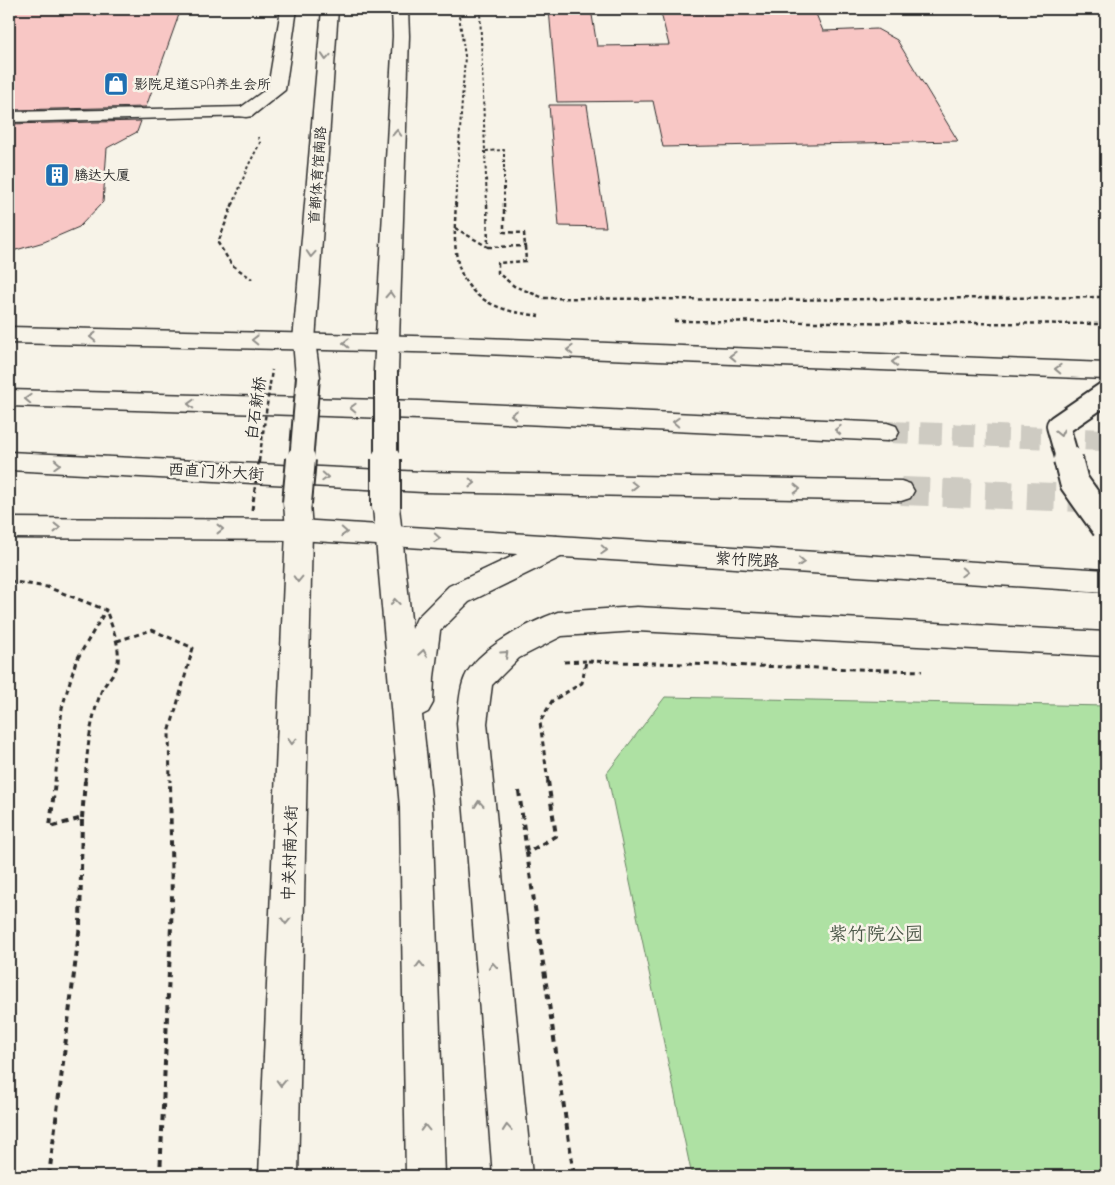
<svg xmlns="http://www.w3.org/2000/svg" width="1115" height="1185" font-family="'Indie Flower','LXGW WenKai TC',sans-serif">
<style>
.green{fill:#aee1a3;stroke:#6c8667}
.building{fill:#f8c7c5;stroke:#2b2b2b}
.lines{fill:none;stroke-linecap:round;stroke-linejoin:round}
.trunk-tunnel-far1{stroke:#cecbc2;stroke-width:22;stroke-dasharray:22 11;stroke-linecap:butt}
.trunk-tunnel{stroke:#cecbc2;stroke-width:28;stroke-dasharray:28 14;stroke-linecap:butt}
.minor-casing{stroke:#2b2b2b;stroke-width:3}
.tertiary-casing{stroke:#2b2b2b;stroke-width:3}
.primary-casing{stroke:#2b2b2b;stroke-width:3}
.trunk-casing{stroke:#2b2b2b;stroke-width:3}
.path-far3{stroke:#2b2b2b;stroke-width:2;stroke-dasharray:3 2.5;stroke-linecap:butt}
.path-far2{stroke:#2b2b2b;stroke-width:2.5;stroke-dasharray:4 3;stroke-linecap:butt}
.path-far1{stroke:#2b2b2b;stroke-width:3;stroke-dasharray:5 4;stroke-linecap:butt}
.path{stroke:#2b2b2b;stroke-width:4;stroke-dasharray:6 5;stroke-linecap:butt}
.minor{fill:#f7f3e8;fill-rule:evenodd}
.tertiary{fill:#f7f3e8;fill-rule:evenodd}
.primary{fill:#f7f3e8;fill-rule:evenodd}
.trunk{fill:#f7f3e8;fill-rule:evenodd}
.tertiary-bridge-far1-casing{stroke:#2b2b2b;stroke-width:26;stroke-linecap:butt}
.tertiary-bridge-casing{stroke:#2b2b2b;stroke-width:32;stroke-linecap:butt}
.primary-bridge-far1-casing{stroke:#2b2b2b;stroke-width:26;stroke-linecap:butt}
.primary-bridge-casing{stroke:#2b2b2b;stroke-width:32;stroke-linecap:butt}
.path-bridge-far1{stroke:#2b2b2b;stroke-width:2.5;stroke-dasharray:4 3;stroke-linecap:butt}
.path-bridge{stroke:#2b2b2b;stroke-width:3;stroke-dasharray:5 4;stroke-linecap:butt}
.tertiary-bridge-far1{stroke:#f7f3e8;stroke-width:22}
.tertiary-bridge{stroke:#f7f3e8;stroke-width:28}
.primary-bridge-far1{stroke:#f7f3e8;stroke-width:22}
.primary-bridge{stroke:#f7f3e8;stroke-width:28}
.oneway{stroke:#918f8a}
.labels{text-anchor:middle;stroke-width:5;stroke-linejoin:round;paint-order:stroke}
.far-poi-label{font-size:14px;fill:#2b2b2b;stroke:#f7f3e8;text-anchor:start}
.far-street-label{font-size:14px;fill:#2b2b2b;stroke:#f7f3e8}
.street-label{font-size:16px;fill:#2b2b2b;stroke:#f7f3e8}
.near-park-label{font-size:19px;fill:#4c5849;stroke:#f7f3e8}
</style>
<rect width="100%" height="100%" fill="#f7f3e8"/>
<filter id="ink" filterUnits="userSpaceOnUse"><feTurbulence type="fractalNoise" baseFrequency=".02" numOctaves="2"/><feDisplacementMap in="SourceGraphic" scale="10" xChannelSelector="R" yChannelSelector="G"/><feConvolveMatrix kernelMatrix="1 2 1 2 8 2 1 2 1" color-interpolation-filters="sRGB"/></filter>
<g filter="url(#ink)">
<polygon class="green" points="665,697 1106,706 1106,1176 692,1176 607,773"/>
<g class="building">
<polygon points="181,9 146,107 9,110 9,10"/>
<polygon points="549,9 591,9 597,46 669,45 660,9 814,9 823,31 877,29 897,40 958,141 663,147 653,101 557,102"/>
<polygon points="549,105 587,105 606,227 559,226"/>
<polygon points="141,121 137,132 107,148 103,202 79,227 44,242 9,252 9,124"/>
</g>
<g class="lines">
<polyline class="trunk-tunnel-far1" points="887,432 1106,440"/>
<polyline class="trunk-tunnel" points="901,491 1106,499"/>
<defs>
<polygon id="minor" points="246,107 252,108 255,112 252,116 9,122 9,112"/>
<g id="tertiary">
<polygon points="281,9 297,9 285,90 252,116 246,117 240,116 237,112 240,108 268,88"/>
<polygon points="9,327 457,337 1106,363 1106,379 457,353 9,343"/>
<polygon points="9,518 299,520 1106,570 1106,592 299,540 9,538"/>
<path d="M637,607L1106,632V656L637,631L562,636L519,658L492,685L487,723L532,1176H493L457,723C459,709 459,690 465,677C477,649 530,622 558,612Z"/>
</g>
<g id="primary">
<polygon points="322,9 338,9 315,341 320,377 316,383 308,385 300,383 296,377 293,341"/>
<polygon points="392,9 408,9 409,36 398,371 394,377 386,379 378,377 374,371 393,36"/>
<polygon points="297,493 306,496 310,503 312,530 298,1176 259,1176 286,530 284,503 288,496"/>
<polygon points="386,497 395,500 399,507 412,629 417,618 449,586 556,536 565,539 569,547 565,555 469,602 440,631 434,677 433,703 428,712 422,715 432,807 445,1176 406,1176 400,807 373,507 377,500"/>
</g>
<g id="trunk">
<polygon points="9,390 419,401 887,423 896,426 899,432 896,438 887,441 419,419 9,406"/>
<polygon points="9,452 423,472 901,481 910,484 914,491 910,498 901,501 423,492 9,470"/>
</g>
</defs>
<use href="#minor" class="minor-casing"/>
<use href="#tertiary" class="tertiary-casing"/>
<use href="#primary" class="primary-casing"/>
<use href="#trunk" class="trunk-casing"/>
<g class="path-far3">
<polyline points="480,9 485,151 504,150 504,205"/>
<polyline points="485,151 487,205"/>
<polyline points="233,205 248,166 260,143 258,137"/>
<polyline points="455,205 465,56 458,9"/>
</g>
<g class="path-far2">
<polyline points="233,203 218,243 232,265 252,279"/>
<path d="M456,203C453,251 452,292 504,309C515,313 528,314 539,316"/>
<polyline points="504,203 504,232 524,233 526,261 498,263 498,273 514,286 544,298 765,300 1106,297"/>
<polyline points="455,228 488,247 487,203"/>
<polyline points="488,247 526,246"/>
<polyline points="674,321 1106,324"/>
</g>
<g class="path-far1">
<polyline points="9,581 47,587 106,610 76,661 62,708 55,782"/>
<polyline points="117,641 152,630 193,648 169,733 170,782"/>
<polyline points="564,662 586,661"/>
<path d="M85,782C87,751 90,721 101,692C105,682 117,672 118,662C120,644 112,627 106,610"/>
<polyline points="548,782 540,722 552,701 582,683 586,661 922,671"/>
</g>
<g class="path">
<polyline points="548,781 556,836 527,853 574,1176"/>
<polyline points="519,791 527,853"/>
<polyline points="82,818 85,781"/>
<polyline points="49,1176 80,925 82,818 50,827 55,781"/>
<polyline points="160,1176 172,903 170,781"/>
</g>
<use href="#minor" class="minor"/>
<use href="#tertiary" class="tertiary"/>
<use href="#primary" class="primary"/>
<use href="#trunk" class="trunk"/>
<defs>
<polyline id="tertiary-bridge-far1" points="1068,461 1058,426 1106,393"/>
<polyline id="tertiary-bridge" points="1068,459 1074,482 1106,527"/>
<g id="primary-bridge-far1">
<polyline points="386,371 386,461"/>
<polyline points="301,461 308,377"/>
</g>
<g id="primary-bridge">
<polyline points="386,459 386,507"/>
<polyline points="297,503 301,459"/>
</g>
</defs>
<use href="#tertiary-bridge-far1" class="tertiary-bridge-far1-casing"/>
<use href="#tertiary-bridge" class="tertiary-bridge-casing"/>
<use href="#primary-bridge-far1" class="primary-bridge-far1-casing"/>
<use href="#primary-bridge" class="primary-bridge-casing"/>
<polyline class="path-bridge-far1" points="259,461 272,370"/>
<polyline class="path-bridge" points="252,510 259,459"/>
<use href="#tertiary-bridge-far1" class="tertiary-bridge-far1"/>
<use href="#tertiary-bridge" class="tertiary-bridge"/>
<use href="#primary-bridge-far1" class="primary-bridge-far1"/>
<use href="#primary-bridge" class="primary-bridge"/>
</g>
<defs><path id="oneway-chevron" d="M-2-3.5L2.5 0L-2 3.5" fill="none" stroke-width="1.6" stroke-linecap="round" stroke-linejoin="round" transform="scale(1.25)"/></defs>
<g class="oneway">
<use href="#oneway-chevron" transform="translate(326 57) rotate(94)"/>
<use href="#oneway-chevron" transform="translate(397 133) rotate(-87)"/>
<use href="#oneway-chevron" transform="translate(311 254) rotate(94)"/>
<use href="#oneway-chevron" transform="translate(390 295) rotate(-87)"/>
<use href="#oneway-chevron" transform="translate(93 337) rotate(-179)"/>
<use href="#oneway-chevron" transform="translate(255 340) rotate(-179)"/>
<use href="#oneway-chevron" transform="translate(346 343) rotate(-179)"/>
<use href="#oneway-chevron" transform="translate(570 350) rotate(-178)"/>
<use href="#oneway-chevron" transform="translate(733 356) rotate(-178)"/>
<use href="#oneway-chevron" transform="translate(895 362) rotate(-178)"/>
<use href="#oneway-chevron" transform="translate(1058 369) rotate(-178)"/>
<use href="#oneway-chevron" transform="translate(28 399) rotate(-178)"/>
<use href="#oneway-chevron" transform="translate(191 404) rotate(-178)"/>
<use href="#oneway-chevron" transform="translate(353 408) rotate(-178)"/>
<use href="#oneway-chevron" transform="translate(514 415) rotate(-177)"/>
<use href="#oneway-chevron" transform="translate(676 422) rotate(-177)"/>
<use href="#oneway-chevron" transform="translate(838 430) rotate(-177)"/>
<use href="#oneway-chevron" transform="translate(1060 433) rotate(77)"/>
<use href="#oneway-chevron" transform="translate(57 464) rotate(3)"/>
<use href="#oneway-chevron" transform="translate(325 477) rotate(3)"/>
<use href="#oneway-chevron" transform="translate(472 483) rotate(1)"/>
<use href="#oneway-chevron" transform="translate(634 486) rotate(1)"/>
<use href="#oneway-chevron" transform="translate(797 489) rotate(1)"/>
<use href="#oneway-chevron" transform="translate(57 528)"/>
<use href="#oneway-chevron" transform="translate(220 529)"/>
<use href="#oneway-chevron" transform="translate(344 532) rotate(3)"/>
<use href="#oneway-chevron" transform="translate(437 538) rotate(4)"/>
<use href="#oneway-chevron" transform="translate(604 550) rotate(3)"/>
<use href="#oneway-chevron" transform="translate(801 562) rotate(3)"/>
<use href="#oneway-chevron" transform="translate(964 572) rotate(3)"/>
<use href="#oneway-chevron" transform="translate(298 579) rotate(92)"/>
<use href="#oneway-chevron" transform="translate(395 602) rotate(-96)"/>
<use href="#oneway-chevron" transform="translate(423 653) rotate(-81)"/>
<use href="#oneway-chevron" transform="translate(505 654) rotate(-42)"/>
<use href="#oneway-chevron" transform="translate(292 741) rotate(92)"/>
<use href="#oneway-chevron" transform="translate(479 804) rotate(-95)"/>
<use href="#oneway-chevron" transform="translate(286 921) rotate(92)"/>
<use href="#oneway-chevron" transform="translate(420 965) rotate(-92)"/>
<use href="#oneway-chevron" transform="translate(493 966) rotate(-95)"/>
<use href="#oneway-chevron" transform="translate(281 1083) rotate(92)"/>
<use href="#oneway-chevron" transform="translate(425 1128) rotate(-92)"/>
<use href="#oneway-chevron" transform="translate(507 1128) rotate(-95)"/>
</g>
</g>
<defs>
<symbol id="shop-square" viewBox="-11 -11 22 22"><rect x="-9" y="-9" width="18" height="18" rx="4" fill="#1f6fb2" stroke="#f7f3e8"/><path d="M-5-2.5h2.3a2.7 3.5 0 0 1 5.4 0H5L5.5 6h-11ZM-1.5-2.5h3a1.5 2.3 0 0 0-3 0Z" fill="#fff"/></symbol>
<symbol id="building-square" viewBox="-11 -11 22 22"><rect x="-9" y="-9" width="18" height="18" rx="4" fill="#1f6fb2" stroke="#f7f3e8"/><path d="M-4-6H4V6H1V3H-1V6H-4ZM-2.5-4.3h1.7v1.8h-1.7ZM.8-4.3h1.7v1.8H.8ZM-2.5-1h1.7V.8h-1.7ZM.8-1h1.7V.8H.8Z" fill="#fff"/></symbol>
</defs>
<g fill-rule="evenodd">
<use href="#shop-square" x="102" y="70" width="28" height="28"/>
<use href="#building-square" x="43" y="161" width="28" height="28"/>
</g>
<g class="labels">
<g class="far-poi-label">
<text x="134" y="89">影院足道SPA养生会所</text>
<text x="74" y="180">腾达大厦</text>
</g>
<g class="far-street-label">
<text transform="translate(317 175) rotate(-86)" y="5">首都体育馆南路</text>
</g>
<g class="street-label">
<text transform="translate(255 408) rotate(-82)" y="6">白石新桥</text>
<text transform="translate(216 471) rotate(3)" y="6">西直门外大街</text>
<text transform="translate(747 559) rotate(3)" y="6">紫竹院路</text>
<text transform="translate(289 853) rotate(-88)" y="6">中关村南大街</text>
</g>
<g class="near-park-label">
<text x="876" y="940">紫竹院公园</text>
</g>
</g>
<rect width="1115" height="1185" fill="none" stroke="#f7f3e8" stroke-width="30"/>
<rect x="15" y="15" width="1085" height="1155" fill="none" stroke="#2b2b2b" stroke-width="2" filter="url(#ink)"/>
</svg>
